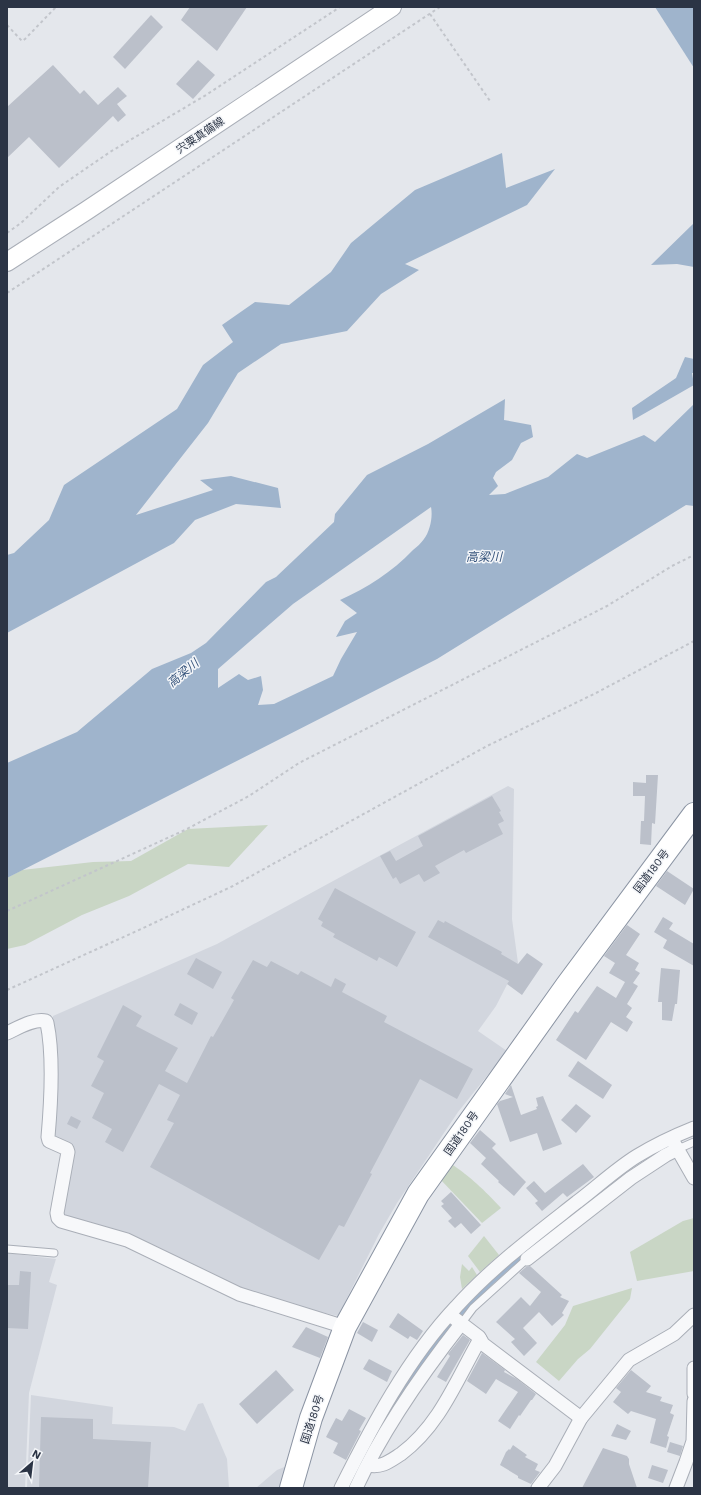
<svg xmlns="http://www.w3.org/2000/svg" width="701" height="1495" font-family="'Work Sans','Noto Sans JP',sans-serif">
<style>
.built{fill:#d2d6de}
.green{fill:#c9d6c5}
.water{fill:#9fb4cc;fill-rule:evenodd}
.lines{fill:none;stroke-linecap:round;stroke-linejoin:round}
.stream{stroke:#9fb4cc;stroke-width:3.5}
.building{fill:#bbc0ca}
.service-casing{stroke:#a9aeb7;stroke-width:9}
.minor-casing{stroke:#a9aeb7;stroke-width:15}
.secondary-casing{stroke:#a9aeb7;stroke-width:20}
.trunk-casing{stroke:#8b94a3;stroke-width:24}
.path{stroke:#c2c5cb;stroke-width:2;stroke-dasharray:3 3;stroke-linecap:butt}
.service{stroke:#f7f8fa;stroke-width:7}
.minor{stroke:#f7f8fa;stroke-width:13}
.secondary{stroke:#fff;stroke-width:18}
.trunk{stroke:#fff;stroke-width:22}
.labels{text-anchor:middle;stroke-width:3;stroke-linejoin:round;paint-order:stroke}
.street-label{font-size:11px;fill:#2b3445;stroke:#f4f6f9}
.water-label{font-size:12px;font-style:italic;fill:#34527a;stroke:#f4f6f9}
</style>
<rect width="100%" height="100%" fill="#e4e7ec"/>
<g class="built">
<polygon points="508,786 514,789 512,919 518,963 496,1006 478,1031 507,1051 458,1112 397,1203 379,1234 338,1316 249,1295 67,1219 61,1212 72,1151 53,1136 54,1126 53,1016 217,944"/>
<polygon points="7,1253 56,1259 49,1282 57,1285 29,1393 25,1488 7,1488"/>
<polygon points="31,1395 113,1407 112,1424 174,1427 185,1431 198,1404 203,1403 227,1459 229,1488 27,1488"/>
<polygon points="287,1466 282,1488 256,1488 277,1470"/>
</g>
<g class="green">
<polygon points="268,825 229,867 188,864 129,896 82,915 25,945 7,949 7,878 22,870 93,862 131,861 188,829"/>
<path d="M450,1163C472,1178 483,1189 501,1208L482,1223L440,1179Z"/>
<polygon points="694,1218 694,1271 637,1281 630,1252 683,1221"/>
<polygon points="484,1236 499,1255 480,1272 468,1256"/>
<polygon points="462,1264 469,1271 472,1267 477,1275 462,1289 460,1277"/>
<polygon points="632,1288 630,1299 590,1349 578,1359 559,1381 536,1362 565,1325 573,1306"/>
</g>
<g class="water">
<polygon points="655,7 694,7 694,68"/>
<polygon points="502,153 506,188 555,169 527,205 405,264 419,270 381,294 347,331 281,344 238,373 208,423 136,515 213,490 200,480 231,476 278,488 281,508 236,504 195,520 174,543 7,633 7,555 14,553 49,520 64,485 177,409 203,365 233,342 222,325 255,302 289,305 331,272 351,243 415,190"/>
<polygon points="694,223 694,267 677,264 651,265"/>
<polygon points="685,357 694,359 694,373 692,373 694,385 633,420 632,408 676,378"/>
<path d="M505,399L504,420L531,425L533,437L521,443L512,460L496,472L493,478L498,486L489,495L505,494L548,477L577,454L587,458L644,435L655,442L694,404V506L686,505L437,659L7,878V763L77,732L152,669L191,653L206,643L266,582L276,577L334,522L335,514L367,475L428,444ZM431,507C433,517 430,531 424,539C421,543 417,547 413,550C392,572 367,588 340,600L357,613L345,621L336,637L357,632L341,659L333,676L274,704L258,705L263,690L261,676L248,680L239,674L218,688V669L293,604Z"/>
</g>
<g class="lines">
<path class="stream" d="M388,1416C422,1354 469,1299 524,1255"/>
</g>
<g class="building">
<polygon points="190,7 247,7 217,51 181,20"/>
<polygon points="151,15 163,27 125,69 113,57"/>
<polygon points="198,60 215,75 193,99 176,84"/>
<polygon points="53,65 80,94 84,90 98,105 118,87 127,96 117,104 126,115 118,122 113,116 59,168 29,137 7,158 7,107"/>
<polygon points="646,775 658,775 655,824 652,823 651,845 640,844 641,821 644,821 645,796 633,796 633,782 646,783"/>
<polygon points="492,796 501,811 499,812 504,821 498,824 503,834 466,853 464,850 435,866 440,873 424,882 419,874 400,884 396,877 393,879 380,856 390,851 396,861 423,846 418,836"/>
<polygon points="667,871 694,889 685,905 656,886"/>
<polygon points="335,888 416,932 397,967 379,957 377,961 333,937 335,934 321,926 323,922 318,919"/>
<polygon points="663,917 673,923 669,929 694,944 694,966 663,948 667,940 654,932"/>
<polygon points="438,920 444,923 445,921 502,952 501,954 518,964 527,953 543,964 522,995 507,984 509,981 428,937"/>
<polygon points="627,925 640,934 626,955 639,963 635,970 640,973 633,983 638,986 627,1004 632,1008 626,1017 633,1022 627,1032 611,1022 586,1060 556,1040 575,1011 578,1013 597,986 616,998 625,982 609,973 615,963 604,956"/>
<polygon points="196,958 222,972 213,989 187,974"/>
<polygon points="253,960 267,967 271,961 298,975 301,971 331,987 335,978 346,984 342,992 387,1016 384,1022 473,1069 457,1099 420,1079 370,1173 372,1174 344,1227 339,1225 319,1260 150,1167 174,1123 167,1120 180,1095 159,1084 123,1152 105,1142 112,1129 92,1118 104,1093 91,1086 104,1061 97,1057 123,1005 142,1016 136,1026 178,1048 165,1071 187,1083 211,1036 213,1037 221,1023 234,1000 231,998"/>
<polygon points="661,968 680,970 677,1004 675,1004 672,1021 662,1020 662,1002 658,1002"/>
<polygon points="180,1003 198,1013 192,1025 174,1015"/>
<polygon points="578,1061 612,1085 603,1099 568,1076"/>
<polygon points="511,1085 521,1115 537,1109 536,1107 538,1106 536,1098 543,1096 562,1144 543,1151 537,1133 510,1142 497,1104 500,1101 513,1097 505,1094"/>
<polygon points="576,1104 591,1116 576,1133 561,1120"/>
<polygon points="71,1116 81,1121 77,1129 67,1124"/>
<polygon points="480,1130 496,1144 492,1148 526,1182 514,1196 498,1182 499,1181 481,1164 486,1158 470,1143"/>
<polygon points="583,1164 594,1177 567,1197 563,1193 542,1211 535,1203 538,1201 526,1188 534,1181 545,1193"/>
<polygon points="451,1192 481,1225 471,1234 461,1223 455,1228 448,1221 452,1218 441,1206 444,1204 441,1201"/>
<polygon points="530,1266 562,1295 560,1297 569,1301 562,1313 564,1315 552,1326 539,1312 523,1328 537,1343 524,1356 511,1342 515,1339 496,1322 521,1297 530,1306 541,1292 519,1273 526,1267"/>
<polygon points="20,1271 31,1272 28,1329 7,1328 8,1285 19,1285"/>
<polygon points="398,1313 423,1331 417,1340 410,1336 408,1339 389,1327"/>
<polygon points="363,1322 378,1330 372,1342 357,1333"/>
<polygon points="306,1327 328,1337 320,1358 292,1347"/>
<polygon points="463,1335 470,1340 446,1382 437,1377 450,1356 448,1354"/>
<polygon points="482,1353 505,1370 504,1372 517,1379 536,1394 532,1400 531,1400 520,1416 519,1415 510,1429 498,1421 518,1392 496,1379 486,1394 467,1381"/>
<polygon points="369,1359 392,1371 387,1382 363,1369"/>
<polygon points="276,1370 294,1390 257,1424 239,1404"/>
<polygon points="631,1370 651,1386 646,1392 662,1397 660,1401 673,1405 670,1413 674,1415 667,1436 669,1437 666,1448 650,1443 656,1419 631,1411 628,1414 613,1402 621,1392 616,1388"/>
<polygon points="349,1409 366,1418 359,1430 361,1431 346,1460 333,1453 338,1443 326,1437 336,1418 342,1421"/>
<polygon points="41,1417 93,1419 93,1439 151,1442 148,1488 39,1488"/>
<polygon points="617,1424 631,1431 626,1440 611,1436"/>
<polygon points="670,1442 683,1446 680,1456 667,1452"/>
<polygon points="513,1445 527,1455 525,1457 538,1464 535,1470 540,1472 531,1484 518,1478 518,1476 500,1465 506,1452 509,1449 510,1450"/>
<polygon points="603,1448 627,1456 629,1459 629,1464 637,1488 582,1488"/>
<polygon points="652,1465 668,1470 663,1483 648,1478"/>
</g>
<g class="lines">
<defs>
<g id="service">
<polyline points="678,1149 694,1142"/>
<polyline points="7,1249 54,1253"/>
<polyline points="461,1324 473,1308 527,1259"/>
</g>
<g id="minor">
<path d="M7,1033C18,1028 34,1018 46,1021L47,1023C54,1056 51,1103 48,1137L49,1141L67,1149L68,1152L57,1213L58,1218L61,1221L127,1240L239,1294L345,1327"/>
<polyline points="674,1143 694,1178"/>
<polyline points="527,1259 631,1178 666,1155 678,1149"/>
<polyline points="454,1318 479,1337 483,1344 581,1418"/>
<polyline points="694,1368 694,1394"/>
<path d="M368,1465C382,1468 390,1461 401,1454C440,1425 457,1379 480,1339"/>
<path d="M341,1488C372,1426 408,1358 456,1307C492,1267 535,1235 577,1202C597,1187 616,1169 637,1156C655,1145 674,1136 694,1128"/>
<path d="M356,1488C383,1429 421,1375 461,1324"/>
<polyline points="538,1488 555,1466 581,1418 629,1360 674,1334 694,1315"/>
<polyline points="676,1488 686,1462 693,1441 694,1401"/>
</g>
<polyline id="secondary" points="7,262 86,211 392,7"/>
<polyline id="trunk" points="291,1488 311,1418 345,1327 418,1194 567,985 694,814"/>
</defs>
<use href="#service" class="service-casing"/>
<use href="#minor" class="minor-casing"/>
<use href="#secondary" class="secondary-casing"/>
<use href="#trunk" class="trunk-casing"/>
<g class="path">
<polyline points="430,14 490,101"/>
<polyline points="7,25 22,41 25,39 56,7"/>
<polyline points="7,233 21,223 59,187 110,152 206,95 340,7"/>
<polyline points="7,293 440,7"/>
<polyline points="7,911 185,830 249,796 299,763 607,606 672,566 694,555"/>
<polyline points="7,990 141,929 233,886 487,746 596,693 694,641"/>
</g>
<use href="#service" class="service"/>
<use href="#minor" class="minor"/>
<use href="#secondary" class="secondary"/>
<use href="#trunk" class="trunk"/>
</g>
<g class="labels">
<g class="street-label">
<text transform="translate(200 135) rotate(-34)" y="4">宍粟真備線</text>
<text transform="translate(651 871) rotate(-53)" y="4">国道180号</text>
<text transform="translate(461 1133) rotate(-55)" y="4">国道180号</text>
<text transform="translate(312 1419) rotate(-72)" y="4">国道180号</text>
</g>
<g class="water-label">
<text x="484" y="561">高梁川</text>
<text transform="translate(183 673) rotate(-40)" y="4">高梁川</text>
</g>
</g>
<rect width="701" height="1495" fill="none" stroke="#2b3445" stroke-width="16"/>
<g transform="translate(32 1463) rotate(28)" stroke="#f4f6f9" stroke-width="3" paint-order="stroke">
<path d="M0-3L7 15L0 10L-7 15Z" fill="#2b3445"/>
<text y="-6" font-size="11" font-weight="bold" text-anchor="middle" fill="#2b3445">N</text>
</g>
</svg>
